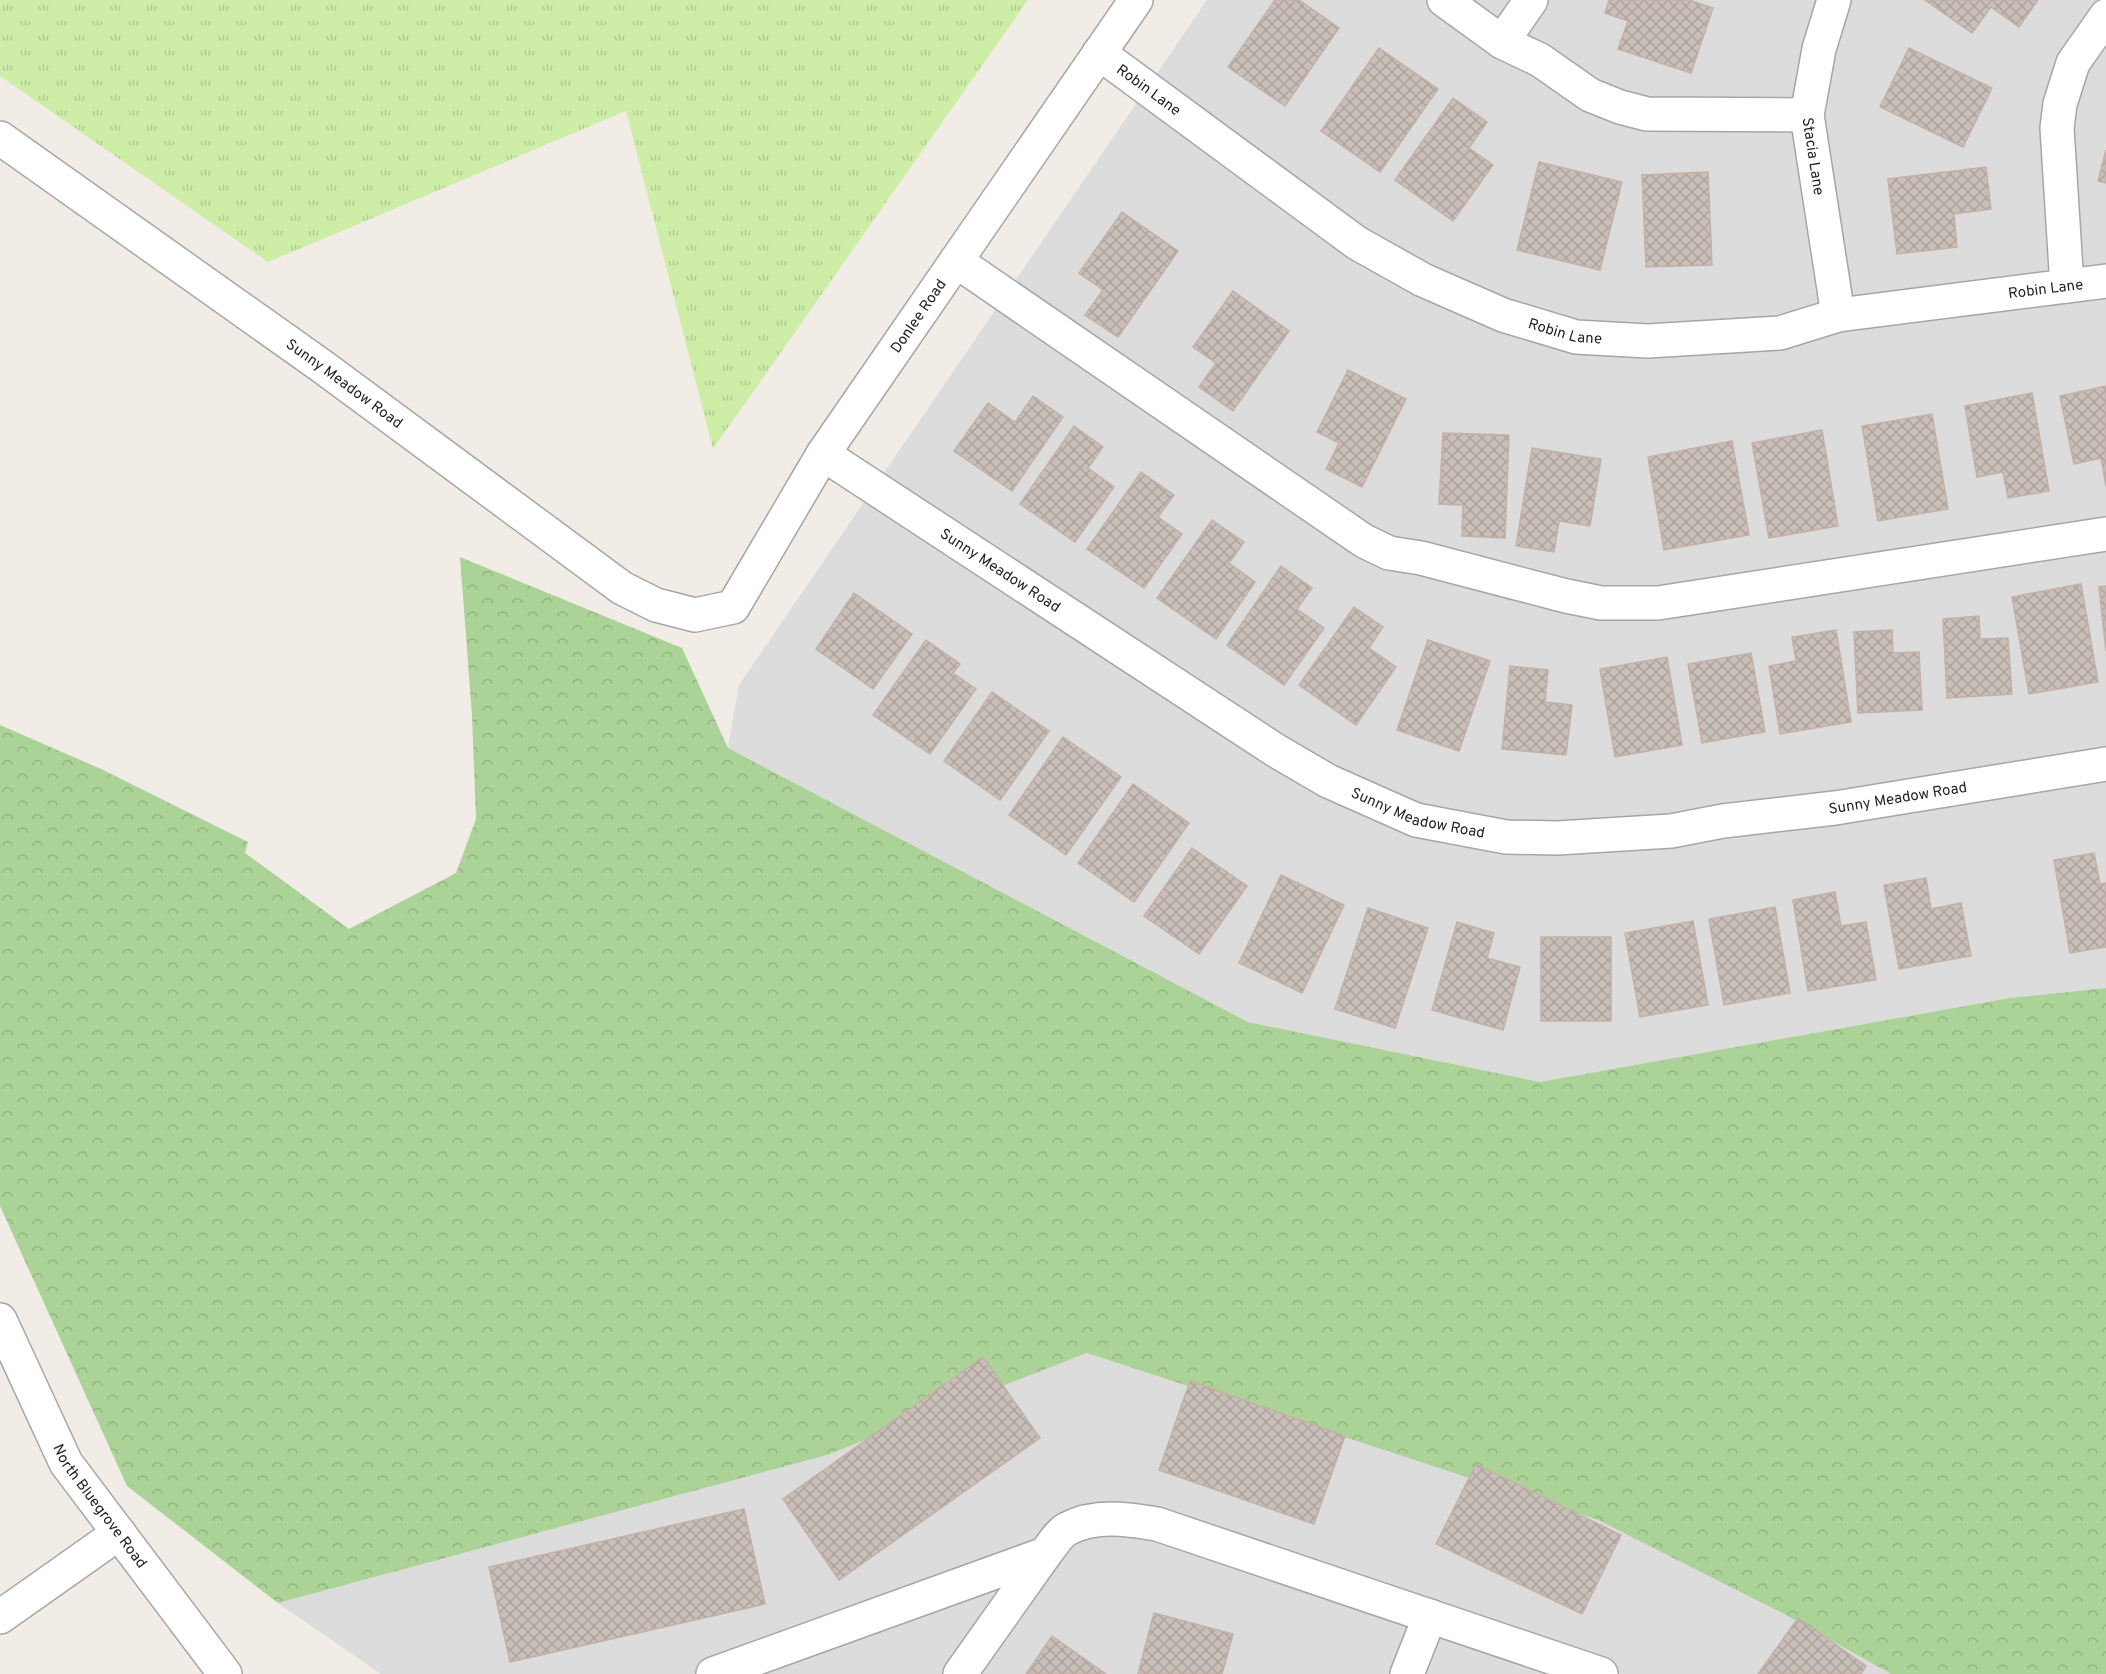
<svg xmlns="http://www.w3.org/2000/svg" width="2106" height="1674" font-family="Overpass,sans-serif">
<style>
.residential{fill:#dddcdc}
.grass{fill:url(#grass-tufts)}
.forest{fill:url(#forest-crowns)}
.building{fill:url(#building-cross-hatch);stroke:#c3b1a6;stroke-width:1.5}
.lines{fill:none;stroke-linecap:round;stroke-linejoin:round}
.minor-casing{stroke:#a6a6a6;stroke-width:36}
.minor{stroke:#fff;stroke-width:33}
.labels{text-anchor:middle;stroke-width:4.5;stroke-linejoin:round;paint-order:stroke}
.street-label{font-size:15px;fill:#1f1f1f;stroke:#fff}
</style>
<defs>
<pattern id="grass-tufts" width="24" height="20" patternUnits="userSpaceOnUse" patternTransform="scale(1.5)"><rect width="24" height="20" fill="#ceeea8"/><path d="M3 7l-1-3M5 7V3M7 7l1-3M15 17l-1-3M17 17v-4M19 17l1-3" fill="none" stroke="#b0cc90"/></pattern>
<pattern id="forest-crowns" width="20" height="18" patternUnits="userSpaceOnUse" patternTransform="scale(1.5)"><rect width="20" height="18" fill="#abd297"/><path d="M2 6a3 3 0 1 1 6 0M12 15a3 3 0 1 1 6 0" fill="none" stroke="#93b482"/></pattern>
<pattern id="building-cross-hatch" width="8" height="8" patternUnits="userSpaceOnUse" patternTransform="scale(1.5)"><rect width="8" height="8" fill="#c9beb8"/><path d="M0 0l8 8M0 8l8-8" fill="none" stroke="#aca39e"/></pattern>
</defs>
<rect width="100%" height="100%" fill="#f1ece5"/>
<g class="residential">
<polygon points="1207,0 2106,0 2106,988 2010,998 1540,1082 1248,1022 728,748 739,685"/>
<polygon points="1087,1353 1598,1520 1786,1615 1891,1674 381,1674 278,1603 827,1455"/>
</g>
<polygon class="grass" points="0,0 1028,0 713,449 626,111 268,262 0,76"/>
<polygon class="forest" points="460,557 682,648 728,748 1248,1022 1540,1082 2010,998 2106,988 2106,1674 1891,1674 1786,1615 1598,1520 1087,1353 827,1455 278,1603 127,1486 0,1206 0,725 101,769 248,842 245,853 349,929 456,873 476,819 472,715"/>
<g class="building">
<polygon points="1275,0 1299,0 1339,28 1285,106 1228,67"/>
<polygon points="1609,0 1689,0 1713,8 1691,73 1618,49 1628,21 1605,13"/>
<polygon points="1925,0 2038,0 2019,27 1991,7 1972,33"/>
<polygon points="1379,48 1438,89 1380,172 1321,131"/>
<polygon points="1909,48 1992,88 1963,147 1880,107"/>
<polygon points="1453,98 1487,122 1469,148 1493,165 1453,221 1395,180"/>
<polygon points="2106,150 2106,183 2098,181"/>
<polygon points="1539,162 1622,182 1600,270 1517,250"/>
<polygon points="1986,167 1991,209 1954,214 1957,247 1897,254 1888,179"/>
<polygon points="1708,172 1712,265 1646,267 1642,175"/>
<polygon points="1122,212 1178,251 1118,337 1085,315 1103,290 1079,273"/>
<polygon points="1233,291 1289,331 1233,411 1199,387 1216,363 1193,347"/>
<polygon points="1348,370 1406,399 1362,487 1326,469 1339,443 1317,432"/>
<polygon points="2106,386 2106,486 2101,458 2074,464 2060,396"/>
<polygon points="2032,393 2049,491 2008,498 2003,472 1977,477 1965,406"/>
<polygon points="1033,396 1063,417 1012,491 954,451 988,403 1015,422"/>
<polygon points="1932,414 1948,509 1878,521 1862,426"/>
<polygon points="1074,426 1103,447 1088,468 1114,487 1075,542 1020,504"/>
<polygon points="1822,430 1838,526 1769,538 1752,443"/>
<polygon points="1443,433 1509,435 1505,538 1462,536 1463,505 1439,504"/>
<polygon points="1732,441 1749,535 1664,550 1648,457"/>
<polygon points="1532,448 1601,459 1590,526 1559,521 1554,552 1516,546"/>
<polygon points="1141,472 1174,495 1158,517 1182,534 1144,588 1087,549"/>
<polygon points="1212,520 1244,542 1229,563 1255,582 1216,639 1157,598"/>
<polygon points="1281,566 1312,588 1297,609 1324,628 1284,685 1227,645"/>
<polygon points="2081,584 2098,682 2029,694 2012,597"/>
<polygon points="2106,586 2106,651 2099,587"/>
<polygon points="854,593 912,634 873,689 816,649"/>
<polygon points="1354,607 1383,627 1369,648 1396,667 1356,725 1299,685"/>
<polygon points="1979,616 1980,639 2008,638 2012,694 1947,698 1943,619"/>
<polygon points="1836,630 1851,722 1780,734 1769,666 1796,661 1792,637"/>
<polygon points="1892,630 1893,653 1919,652 1922,710 1858,713 1854,632"/>
<polygon points="926,640 960,664 953,673 976,689 930,754 873,715"/>
<polygon points="1428,640 1490,661 1459,751 1397,730"/>
<polygon points="1751,653 1765,732 1702,743 1688,664"/>
<polygon points="1667,657 1682,745 1615,757 1600,669"/>
<polygon points="1510,666 1548,670 1545,702 1572,705 1566,755 1502,749"/>
<polygon points="992,692 1049,731 1000,800 944,761"/>
<polygon points="1063,737 1121,777 1066,855 1009,815"/>
<polygon points="1133,784 1189,823 1134,902 1078,863"/>
<polygon points="1192,848 1247,886 1199,954 1144,916"/>
<polygon points="2094,853 2100,884 2106,883 2106,947 2070,953 2054,860"/>
<polygon points="1281,875 1344,905 1302,993 1239,963"/>
<polygon points="1926,878 1931,909 1961,903 1971,956 1899,969 1884,885"/>
<polygon points="1835,892 1841,926 1866,922 1876,980 1808,991 1793,900"/>
<polygon points="1775,907 1790,993 1724,1005 1709,919"/>
<polygon points="1368,908 1428,928 1395,1028 1335,1009"/>
<polygon points="1693,921 1708,1005 1640,1017 1625,933"/>
<polygon points="1457,922 1494,933 1487,958 1520,967 1503,1030 1432,1010"/>
<rect x="1541" y="937" width="70" height="84"/>
<polygon points="983,1357 1040,1438 839,1580 783,1499"/>
<polygon points="1190,1381 1345,1436 1314,1524 1159,1470"/>
<polygon points="1476,1464 1621,1535 1582,1614 1436,1544"/>
<polygon points="744,1509 765,1604 510,1662 489,1567"/>
<polygon points="1154,1613 1233,1634 1222,1674 1138,1674"/>
<polygon points="1798,1618 1866,1666 1861,1674 1758,1674"/>
<polygon points="1052,1636 1106,1674 1026,1674"/>
</g>
<g class="lines">
<defs>
<g id="minor">
<polyline points="1444,0 1502,42 1540,60 1590,95 1620,107 1647,114 1807,115"/>
<path id="s1" d="M1834,0L1819,49L1807,115L1838,315"/>
<polyline points="1502,42 1531,0"/>
<path id="s2" d="M1099,53L1357,243L1423,280L1503,315L1576,337L1648,341L1780,333L1838,315L2106,281"/>
<path id="s3" d="M0,138L323,367L622,588L656,605L695,615L733,607L823,454L1136,0"/>
<polyline points="956,261 1364,541 1389,553 1421,558 1566,596 1601,603 1658,603 2106,534"/>
<polyline points="2067,286 2057,128 2060,104 2073,63 2106,16"/>
<path id="s4" d="M823,454L1275,750L1328,781L1416,820L1506,837L1557,838L1671,831L1723,821L1835,808L2106,764"/>
<path id="s5" d="M0,1320L66,1463L225,1674"/>
<polyline points="0,1617 119,1533"/>
<path d="M713,1674L1045,1554C1051,1547 1058,1534 1067,1529C1095,1514 1127,1519 1157,1524L1601,1674"/>
<polyline points="960,1674 1045,1554"/>
<polyline points="1407,1674 1430,1616"/>
</g>
</defs>
<use href="#minor" class="minor-casing"/>
<use href="#minor" class="minor"/>
</g>
<g class="labels">
<g class="street-label">
<text dy="5" stroke="none"><textPath href="#s2" startOffset="62">Robin Lane</textPath></text>
<text dy="5" stroke="none"><textPath href="#s1" startOffset="160">Stacia Lane</textPath></text>
<text dy="5" stroke="none"><textPath href="#s2" startOffset="1034">Robin Lane</textPath></text>
<text dy="5" stroke="none"><textPath href="#s3" startOffset="1230">Donlee Road</textPath></text>
<text dy="5" stroke="none"><textPath href="#s2" startOffset="548">Robin Lane</textPath></text>
<text dy="5" stroke="none"><textPath href="#s3" startOffset="423">Sunny Meadow Road</textPath></text>
<text dy="5" stroke="none"><textPath href="#s4" startOffset="212">Sunny Meadow Road</textPath></text>
<text dy="5" stroke="none"><textPath href="#s4" startOffset="1184">Sunny Meadow Road</textPath></text>
<text dy="5" stroke="none"><textPath href="#s4" startOffset="698">Sunny Meadow Road</textPath></text>
<text dy="5" stroke="none"><textPath href="#s5" startOffset="212">North Bluegrove Road</textPath></text>
</g>
</g>
</svg>
